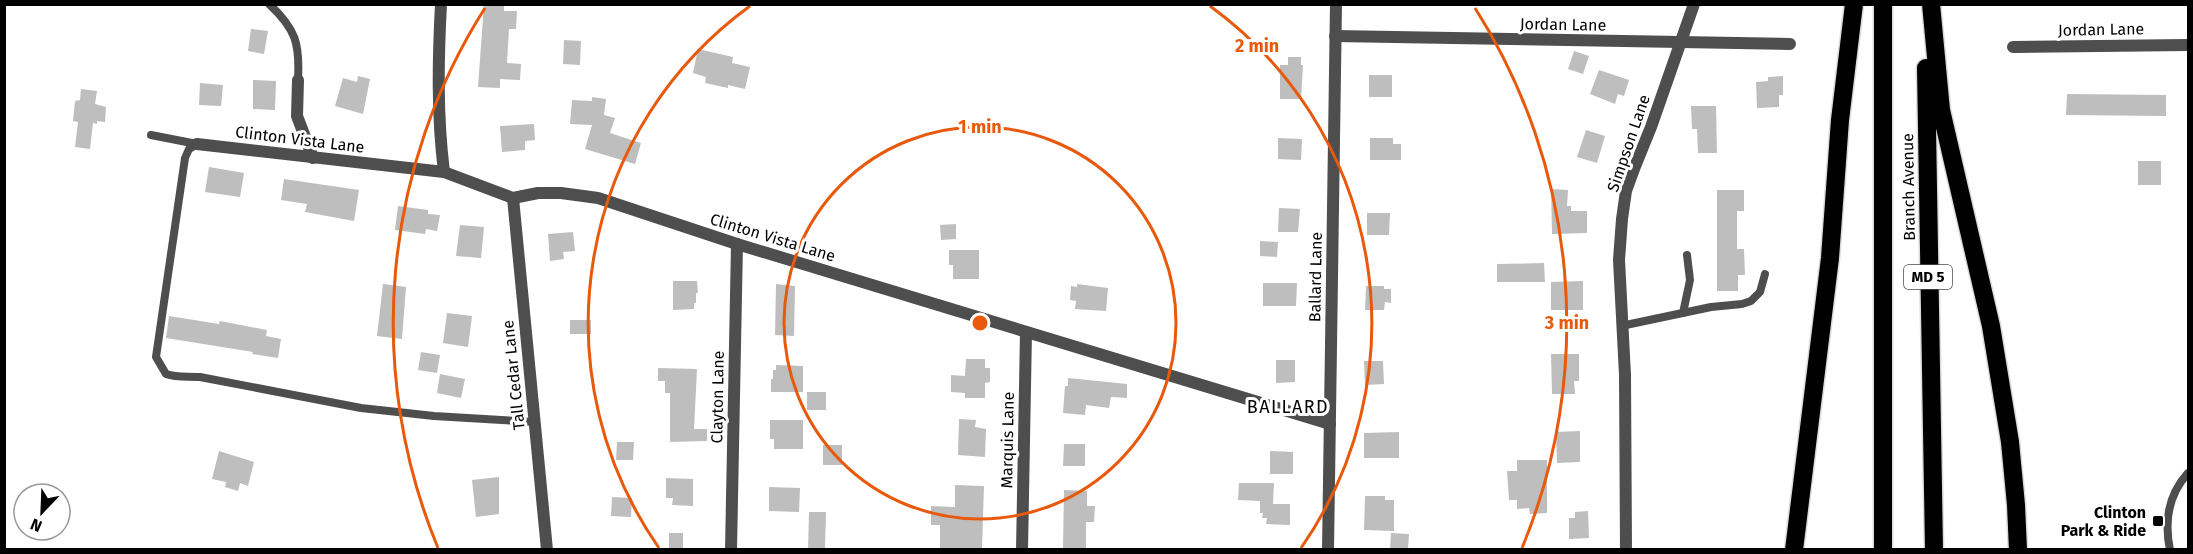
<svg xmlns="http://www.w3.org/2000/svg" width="2193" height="554" font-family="'Fira Sans',sans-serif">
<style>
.building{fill:#bebebe}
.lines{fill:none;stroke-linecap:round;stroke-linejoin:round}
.highway-casing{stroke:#dbdbdb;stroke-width:21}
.lane{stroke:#4e4e4e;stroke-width:8}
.street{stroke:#4e4e4e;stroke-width:12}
.highway{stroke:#000;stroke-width:18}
.ring{fill:none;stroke:#e8590c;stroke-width:3}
.poi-dot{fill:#000;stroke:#fff;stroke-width:2}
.labels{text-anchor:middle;stroke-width:6;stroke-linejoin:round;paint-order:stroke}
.shield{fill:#fff;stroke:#4c4c4c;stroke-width:1.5}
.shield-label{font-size:15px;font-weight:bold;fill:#000}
.street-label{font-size:16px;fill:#000;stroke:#fff}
.poi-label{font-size:16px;font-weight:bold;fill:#000;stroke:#fff;text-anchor:end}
.neighbourhood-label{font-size:18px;letter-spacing:1.5px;fill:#000;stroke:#fff}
.centre{fill:#e8590c;stroke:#fff;stroke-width:3}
.ring-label{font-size:18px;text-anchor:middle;font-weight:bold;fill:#e8590c;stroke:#fff;stroke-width:6;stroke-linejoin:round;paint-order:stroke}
</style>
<rect width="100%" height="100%" fill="#fff"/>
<g class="building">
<polygon points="484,4 504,4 504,11 517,11 516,29 509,29 507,63 521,64 520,80 500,79 500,88 478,87"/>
<polygon points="251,29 268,31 264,54 248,51"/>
<polygon points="564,40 581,41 580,65 563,64"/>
<polygon points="698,49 733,57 732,63 750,67 745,89 728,85 728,88 705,83 706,77 693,73"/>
<polygon points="1574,51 1589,56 1583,74 1568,69"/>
<polygon points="1288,57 1301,57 1301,65 1303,65 1301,99 1280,99 1280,65 1288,65"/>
<polygon points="1599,70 1629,80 1624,96 1618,94 1615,104 1590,94"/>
<rect x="1369" y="75" width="23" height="22"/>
<polygon points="358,76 370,79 363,114 335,106 343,78 357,82"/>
<polygon points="1783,76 1783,95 1779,95 1779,107 1757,108 1756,82 1768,81 1768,77"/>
<polygon points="253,80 276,81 275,110 253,109"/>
<polygon points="200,83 223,85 221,106 199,105"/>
<polygon points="81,89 97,91 95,104 106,107 105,122 97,121 97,124 93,123 90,149 75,147 78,122 73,121 75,101 80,100"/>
<polygon points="2067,94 2166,95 2166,116 2066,115"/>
<polygon points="592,97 606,99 604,115 615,118 610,133 641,143 635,164 585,149 592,125 570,124 572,100 592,101"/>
<polygon points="1691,106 1716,106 1717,153 1698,153 1697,129 1692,129"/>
<polygon points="534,124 535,140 525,141 525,150 502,152 500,126"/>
<polygon points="1586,130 1605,136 1597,163 1577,157"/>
<polygon points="1278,138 1302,139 1301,160 1278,159"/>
<polygon points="1370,138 1393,138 1393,144 1401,144 1401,160 1370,160"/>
<rect x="2138" y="161" width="23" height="24"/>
<polygon points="209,167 244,173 240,197 205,192"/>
<polygon points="284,179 359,190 354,221 305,212 307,204 281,200"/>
<polygon points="1551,189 1568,190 1567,206 1571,206 1571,211 1587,211 1587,233 1552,234"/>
<polygon points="1717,190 1744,190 1744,211 1737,211 1737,249 1744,249 1745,275 1738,275 1738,291 1717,291"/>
<polygon points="398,206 428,210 428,214 440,215 437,231 426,229 425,234 395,230"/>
<polygon points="1279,208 1300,209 1298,232 1278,232"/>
<polygon points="1367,213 1390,213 1389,235 1367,235"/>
<polygon points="956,224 956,239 941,240 940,225"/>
<polygon points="460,225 484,227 481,258 456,256"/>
<polygon points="573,232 575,251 563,252 564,259 550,261 548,234"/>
<polygon points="1260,241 1278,242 1277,257 1260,256"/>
<polygon points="949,250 979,250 979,279 953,279 953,265 949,265"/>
<polygon points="1544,263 1545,282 1497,282 1497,264"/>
<polygon points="673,281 697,281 698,293 696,293 696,303 694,303 694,309 673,310"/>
<polygon points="1583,281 1583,310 1551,310 1551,282"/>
<polygon points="1263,283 1297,283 1296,306 1263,306"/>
<polygon points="383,284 406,287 402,339 377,336"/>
<polygon points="776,284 795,286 794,336 775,335"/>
<polygon points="1077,284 1108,288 1106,311 1075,309 1076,301 1070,300 1071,286 1077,287"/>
<polygon points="1366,286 1384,286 1384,289 1391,289 1391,303 1385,302 1384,310 1365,310"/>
<polygon points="447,313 472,316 468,347 443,343"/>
<polygon points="169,316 219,324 220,321 267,330 266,336 281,339 278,358 252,354 253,352 166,338"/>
<rect x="570" y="320" width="21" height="14"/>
<polygon points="421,352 440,355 437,373 418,370"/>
<polygon points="1551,354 1579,354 1579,381 1574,381 1575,394 1552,394"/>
<polygon points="966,359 985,359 985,368 990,368 990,382 985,383 985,398 965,398 965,393 951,392 951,375 965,376"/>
<polygon points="1276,360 1295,360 1295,382 1276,383"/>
<polygon points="1364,361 1383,361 1384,384 1365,385"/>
<polygon points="776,365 803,366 803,392 771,392 771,379 773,379 773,370 776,370"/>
<polygon points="658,368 697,369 694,429 690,429 707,429 707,441 670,442 670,393 665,393 665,381 658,381"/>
<polygon points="440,374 465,379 461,398 437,393"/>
<polygon points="1068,378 1127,384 1127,398 1111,397 1109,408 1086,405 1085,415 1063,413 1065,386 1068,386"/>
<rect x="807" y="392" width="19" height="18"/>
<polygon points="959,419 976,420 975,427 986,429 985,457 958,455"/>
<polygon points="770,420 803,420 803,449 774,449 774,439 770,439"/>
<polygon points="1580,431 1580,462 1557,463 1556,432"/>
<polygon points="1399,432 1399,458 1364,458 1364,433"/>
<polygon points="617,442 634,442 633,460 616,460"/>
<polygon points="1064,444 1085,444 1085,466 1063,466"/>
<rect x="823" y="445" width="19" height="20"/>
<polygon points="219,451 254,462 248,486 240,483 238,491 225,487 226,482 212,479"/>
<polygon points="1270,451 1293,452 1293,474 1270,474"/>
<polygon points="1517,460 1547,460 1547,513 1530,514 1529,508 1517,509 1517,500 1509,500 1507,471 1517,471"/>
<polygon points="499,477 499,514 476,517 472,480"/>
<polygon points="666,478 693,479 693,506 672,505 673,498 666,498"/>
<polygon points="1239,483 1274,483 1273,504 1290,504 1290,525 1266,524 1267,518 1262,518 1263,513 1260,513 1260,501 1238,500"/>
<polygon points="955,485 984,486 982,549 940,549 940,525 931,525 931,506 955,507"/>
<polygon points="769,487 800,488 799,512 769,511"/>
<polygon points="1064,490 1087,491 1087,506 1095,506 1094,522 1086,522 1086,549 1063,549"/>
<polygon points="1365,496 1385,496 1385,500 1394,500 1394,531 1364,530"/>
<polygon points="612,497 632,498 631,517 611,516"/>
<polygon points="1588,511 1589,538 1569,539 1569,518 1575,518 1575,512"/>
<polygon points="809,512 826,512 825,549 808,549"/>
<rect x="669" y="533" width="14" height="16"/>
<polygon points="1391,533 1409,534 1408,549 1390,549"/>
</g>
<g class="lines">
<defs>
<g id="highway">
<polyline points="1931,4 1941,110 1991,326 2010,442 2016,505 2018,550"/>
<polyline points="1926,68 1934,550"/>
<polyline points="1794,550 1830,258 1840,120 1854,4"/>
<polyline points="1883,550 1883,4"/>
</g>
</defs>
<use href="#highway" class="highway-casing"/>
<g class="lane">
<path d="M269,4C296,29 300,44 298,80"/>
<polyline points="151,135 197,144"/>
<path d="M197,144L189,149L185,158L156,357L166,374C177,378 188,376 200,377L361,408L434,416L535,422"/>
<polyline points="1683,313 1690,280 1687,255"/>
<polyline points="1621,326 1711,307 1742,304 1751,301 1760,292 1765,274"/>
<path d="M2170,550C2164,521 2168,495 2188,473"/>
</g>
<g class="street">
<path d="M441,4C438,61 437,115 444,172"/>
<polyline points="1335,36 1790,44"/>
<polyline points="2013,47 2188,45"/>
<polyline points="298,80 297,116 313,158"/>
<polyline points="197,144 444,172 513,198 538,193 561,193 598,198 737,244 1330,424"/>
<polyline points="513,198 547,550"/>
<polyline points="731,550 737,244"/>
<polyline points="1022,550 1026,332"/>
<polyline points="1328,550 1336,4"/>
<polyline points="1626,550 1625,375 1619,260 1622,219 1626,191 1634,169 1651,127 1694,4"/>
</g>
<use href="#highway" class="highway"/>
</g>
<g class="ring">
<circle cx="980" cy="323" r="196"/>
<path d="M659 548A392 392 0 0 1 750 6M1210 6A392 392 0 0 1 1301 548"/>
<path d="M438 548A587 587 0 0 1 485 8M1475 8A587 587 0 0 1 1522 548"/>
</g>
<rect class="poi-dot" x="2152" y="515" width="12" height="12" rx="3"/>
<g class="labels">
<rect class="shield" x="1904" y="265" width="48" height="24" rx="4.5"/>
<g class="shield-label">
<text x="1928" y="282">MD 5</text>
</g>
<g class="street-label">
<text transform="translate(1563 24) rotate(1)" y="6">Jordan Lane</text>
<text transform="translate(2101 29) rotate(-1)" y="6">Jordan Lane</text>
<text transform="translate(300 139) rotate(7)" y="6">Clinton Vista Lane</text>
<text transform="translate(1628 143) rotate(-71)" y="6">Simpson Lane</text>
<text transform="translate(1908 187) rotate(-91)" y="6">Branch Avenue</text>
<text transform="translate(773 237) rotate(17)" y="6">Clinton Vista Lane</text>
<text transform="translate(1315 277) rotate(-89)" y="6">Ballard Lane</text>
<text transform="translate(513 375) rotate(-96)" y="6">Tall Cedar Lane</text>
<text transform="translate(717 397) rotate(-89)" y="6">Clayton Lane</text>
<text transform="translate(1007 440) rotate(-89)" y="6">Marquis Lane</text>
</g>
<g class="poi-label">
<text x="2146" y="518">Clinton<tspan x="2146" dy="18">Park &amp; Ride</tspan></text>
</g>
<g class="neighbourhood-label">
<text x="1288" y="413">BALLARD</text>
</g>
</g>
<circle cx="980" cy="323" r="9" class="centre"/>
<g class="ring-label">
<text x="1257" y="52">2 min</text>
<text x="980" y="133">1 min</text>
<text x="1567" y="329">3 min</text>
</g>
<rect width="2193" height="554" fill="none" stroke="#000000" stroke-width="12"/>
<g transform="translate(42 512) rotate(203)"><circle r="28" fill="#ffffff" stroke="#999999" stroke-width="1.5"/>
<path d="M0-4.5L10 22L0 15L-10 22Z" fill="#000000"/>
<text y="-9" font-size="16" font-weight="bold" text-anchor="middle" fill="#000000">N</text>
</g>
</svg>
